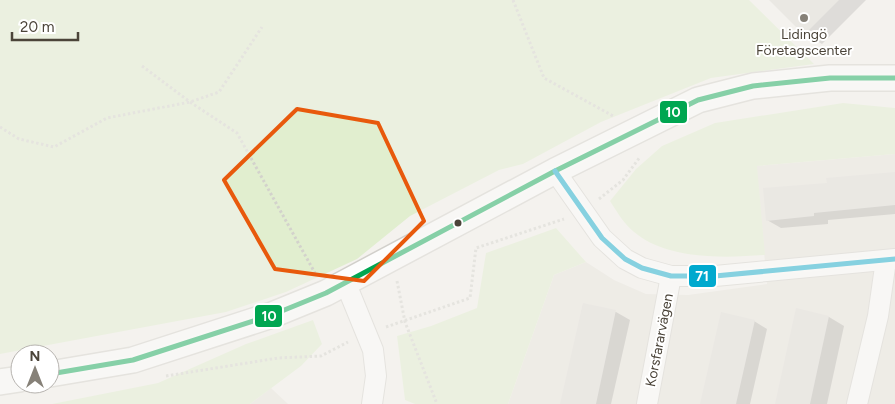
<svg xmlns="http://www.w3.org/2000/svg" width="895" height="404" font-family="Figtree,sans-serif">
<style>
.residential{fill:#e7e4dc}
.green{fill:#e1eecf}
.shadow{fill:#0003}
.building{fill:#dedbd6}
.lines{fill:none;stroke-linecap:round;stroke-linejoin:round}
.minor-casing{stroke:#d2d0cb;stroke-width:22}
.tertiary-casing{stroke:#d2d0cb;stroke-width:28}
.path{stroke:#d3d2cc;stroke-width:3;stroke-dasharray:2.5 2.5;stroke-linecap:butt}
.minor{stroke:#fdfdfc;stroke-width:20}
.tertiary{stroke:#fdfdfc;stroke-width:25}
.bus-1-casing{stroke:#fff;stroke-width:9}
.bus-2-casing{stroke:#fff;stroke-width:9}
.bus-1{stroke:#00a651;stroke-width:5}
.bus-2{stroke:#00a9ce;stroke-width:5}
.marked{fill:none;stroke:#e8590c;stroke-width:4;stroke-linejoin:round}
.poi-dot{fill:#868178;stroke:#fff;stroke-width:2}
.bus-dot{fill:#4b4439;stroke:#fff;stroke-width:2}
.labels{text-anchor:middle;stroke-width:4;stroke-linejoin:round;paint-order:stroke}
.poi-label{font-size:14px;fill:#4b4439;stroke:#fff}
.street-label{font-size:14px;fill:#4b4439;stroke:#fff}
.line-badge{stroke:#fff;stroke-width:2}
.badge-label{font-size:14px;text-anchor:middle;font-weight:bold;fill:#fff}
</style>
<rect width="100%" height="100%" fill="#f4f2ee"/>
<g class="residential">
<polygon points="895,154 895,404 508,404 554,275 586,262 614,280 646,294 688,295 767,284 756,166"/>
<polygon points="271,388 288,404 250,404"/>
</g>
<g class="green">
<polygon points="0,0 749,0 814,64 711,78 601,122 523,164 499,170 410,216 357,259 286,292 226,312 0,354"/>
<path d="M843,103L895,108V154L757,166L765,255C724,258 667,260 634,232C624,224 617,212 610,201L636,169L662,146L715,123Z"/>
<polygon points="556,228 586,262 554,275 508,404 415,404 405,400 397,336 431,326 477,308 486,253"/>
<polygon points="313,320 322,344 301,366 250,404 52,404 158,383 246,344"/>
</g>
<g class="shadow">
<polygon points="771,0 866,0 822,44 805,34"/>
<polygon points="895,173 895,214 828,220 828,224 781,228 767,220 828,184"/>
<polygon points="583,305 616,312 630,320 611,404 562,404"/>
<polygon points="797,310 829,317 844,326 827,404 776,404"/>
<polygon points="754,321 767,329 750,404 701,404"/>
</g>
<g class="building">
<polygon points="769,0 839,0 804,35"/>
<polygon points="895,172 895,205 814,213 814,216 766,221 763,188 827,183 826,178"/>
<polygon points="583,303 616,310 596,404 560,404"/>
<polygon points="796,308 829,316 810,404 775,404"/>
<polygon points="721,312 755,320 736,404 700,404"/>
</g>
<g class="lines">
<defs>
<g id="minor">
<polyline points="555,171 602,238 625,259 642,268 671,276 715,276 895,259"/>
<polyline points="346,284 373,350 376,376 372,404"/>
<polyline points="647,404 671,276"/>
<polyline points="857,404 878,316 886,260"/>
</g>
<g id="tertiary">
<polyline points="50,374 133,360 272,315 326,293 555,171 698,100 753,86 830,78 895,78"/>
<polyline points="0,382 20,379"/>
</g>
</defs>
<use href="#minor" class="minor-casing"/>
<use href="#tertiary" class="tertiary-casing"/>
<g class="path">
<polyline points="513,0 544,78 615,117"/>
<polyline points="142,66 190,102 237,133 315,273"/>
<polyline points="0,127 19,139 54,147 107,118 190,102 219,92 262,27"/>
<polyline points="599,199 623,180 640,157"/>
<polyline points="397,281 405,322 437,404"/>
<polyline points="386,327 470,298 476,248 564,219"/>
<polyline points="166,376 278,358 321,356 348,342"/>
</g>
<use href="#minor" class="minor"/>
<use href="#tertiary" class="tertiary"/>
<defs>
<polyline id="bus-1" points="50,374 133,360 272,315 326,293 555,171 698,100 753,86 830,78 895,78"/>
<polyline id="bus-2" points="555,171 602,238 625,259 642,268 671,276 715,276 895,259"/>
</defs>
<use href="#bus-1" class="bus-1-casing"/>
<use href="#bus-2" class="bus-2-casing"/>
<use href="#bus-1" class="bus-1"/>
<use href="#bus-2" class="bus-2"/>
</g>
<path d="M0 0H895V404H0ZM297,109L378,123L424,221L364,281L275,269L224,180Z" fill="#f4f2ee" fill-opacity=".55" fill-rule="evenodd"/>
<path class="marked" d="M297,109L378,123L424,221L364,281L275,269L224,180Z"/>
<circle class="poi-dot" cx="804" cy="18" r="5"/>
<circle class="bus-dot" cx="458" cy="223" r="4.5"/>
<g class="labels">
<g class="poi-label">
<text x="804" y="39">Lidingö<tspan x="804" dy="16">Företagscenter</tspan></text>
</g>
<g class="street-label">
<text transform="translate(659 340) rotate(-79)" y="5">Korsfararvägen</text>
</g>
</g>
<g class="line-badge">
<rect x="659" y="100" width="29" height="24" rx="5" fill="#00a651"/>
<rect x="688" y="264" width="29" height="24" rx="5" fill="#00a9ce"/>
<rect x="254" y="304" width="29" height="24" rx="5" fill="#00a651"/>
</g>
<g class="badge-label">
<text x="673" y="117">10</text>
<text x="702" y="281">71</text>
<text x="269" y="321">10</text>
</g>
<g transform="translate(35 369)"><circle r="24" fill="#ffffff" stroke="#b7b4b0"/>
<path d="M0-4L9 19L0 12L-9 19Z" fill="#868178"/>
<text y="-8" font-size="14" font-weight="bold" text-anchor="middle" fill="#4b4439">N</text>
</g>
<path d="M12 32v8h66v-8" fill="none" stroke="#4b4439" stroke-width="2.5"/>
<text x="20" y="32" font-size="15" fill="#4b4439" stroke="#ffffff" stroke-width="4" paint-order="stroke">20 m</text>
</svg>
